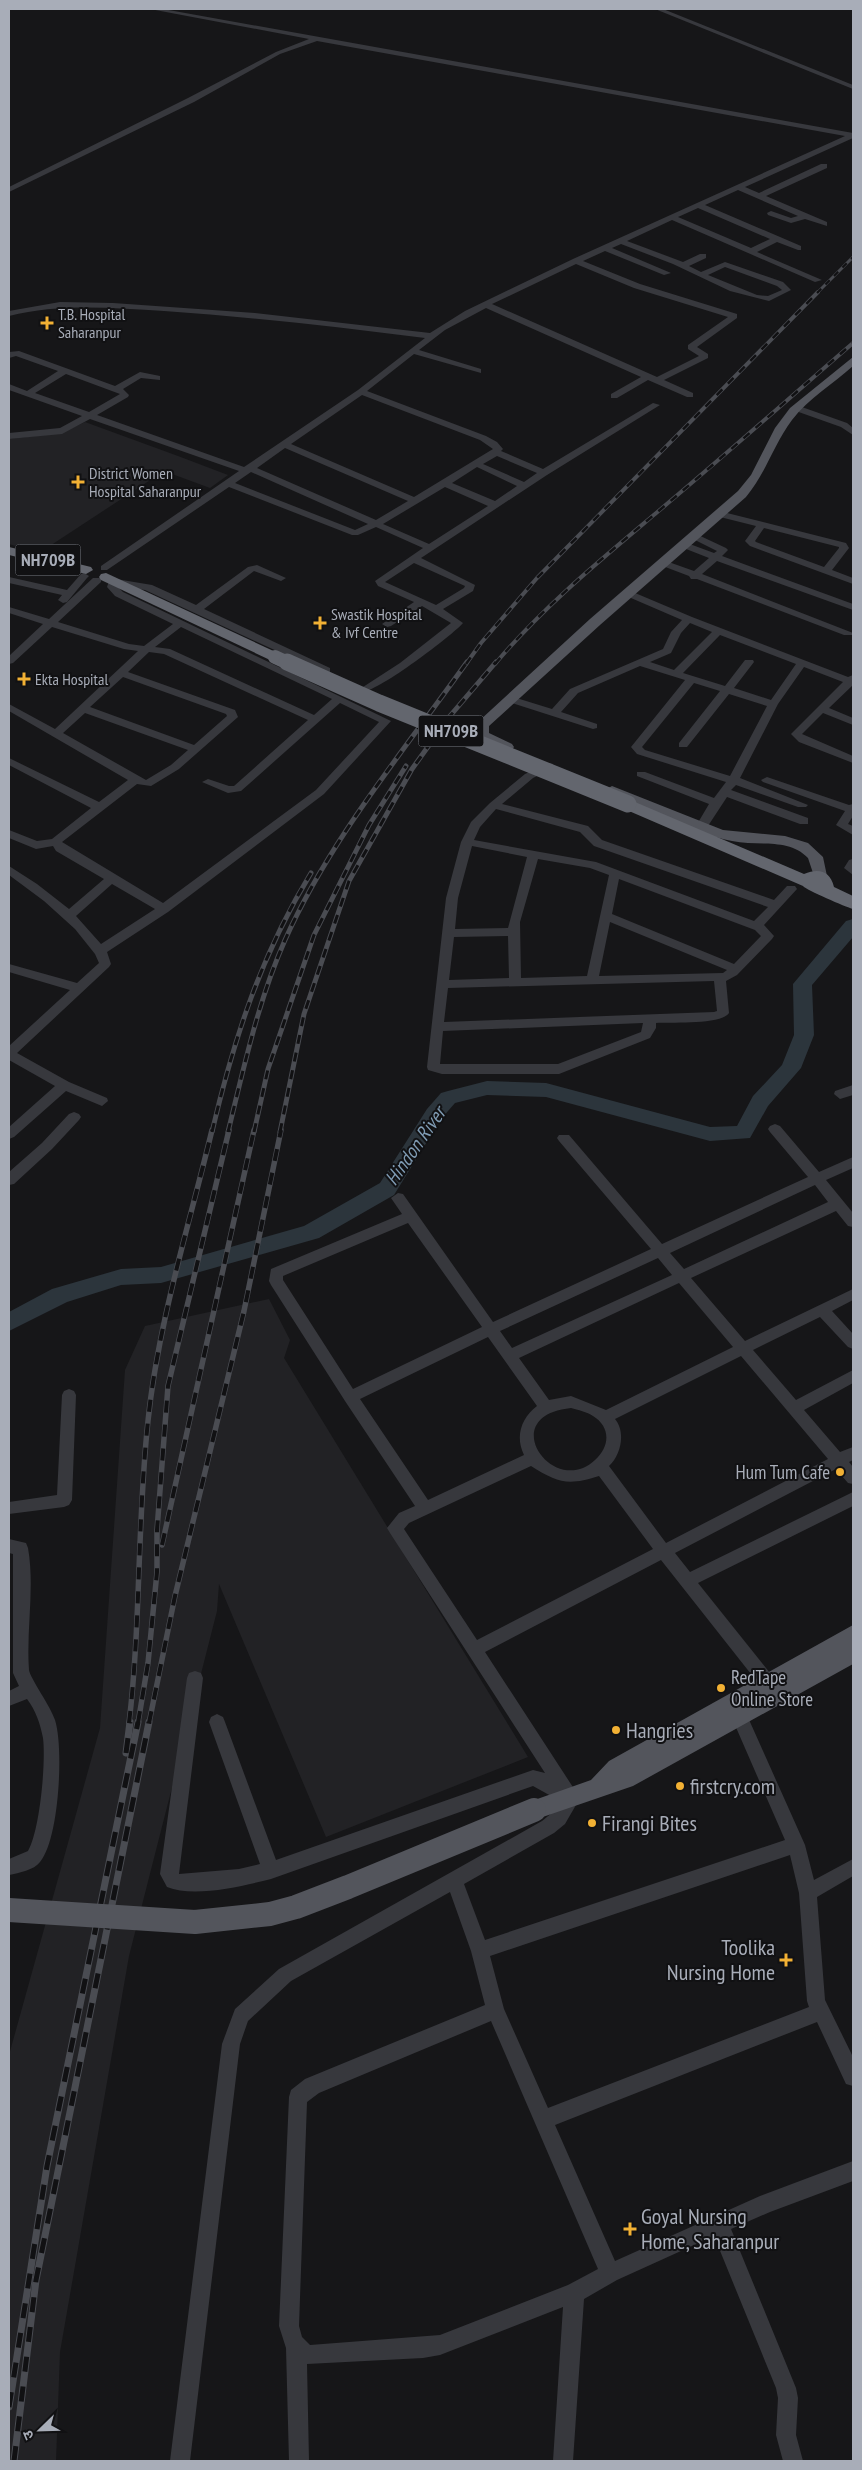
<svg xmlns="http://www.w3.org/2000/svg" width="862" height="2470" font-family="'PT Sans Narrow','Noto Sans Devanagari',sans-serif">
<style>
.built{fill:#222225}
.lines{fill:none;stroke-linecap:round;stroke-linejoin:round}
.river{fill:#2c353c;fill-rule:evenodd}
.minor{fill:#37383d;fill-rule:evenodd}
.major{fill:#53555c;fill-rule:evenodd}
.highway{fill:#63666e;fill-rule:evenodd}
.rail-far4-casing{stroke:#4a4c52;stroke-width:3}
.rail-far3-casing{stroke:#4a4c52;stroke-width:4}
.rail-far2-casing{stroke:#4a4c52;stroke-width:5}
.rail-far1-casing{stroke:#4a4c52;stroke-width:5.5}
.rail-casing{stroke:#4a4c52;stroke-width:7}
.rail-far4{stroke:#111113;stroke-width:2;stroke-dasharray:6;stroke-linecap:butt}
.rail-far3{stroke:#111113;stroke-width:2.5;stroke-dasharray:8;stroke-linecap:butt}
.rail-far2{stroke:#111113;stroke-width:3;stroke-dasharray:9;stroke-linecap:butt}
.rail-far1{stroke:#111113;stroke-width:4;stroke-dasharray:12;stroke-linecap:butt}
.rail{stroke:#111113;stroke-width:5;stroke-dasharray:15;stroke-linecap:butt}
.major-bridge{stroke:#53555c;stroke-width:24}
.highway-bridge-far1{stroke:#63666e;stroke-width:14}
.highway-bridge{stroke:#63666e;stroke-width:17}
.poi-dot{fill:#f2b134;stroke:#111113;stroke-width:2}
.labels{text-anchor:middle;stroke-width:4;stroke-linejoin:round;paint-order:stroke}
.far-poi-label{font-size:16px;fill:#a8adb8;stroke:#111113;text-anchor:start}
.shield{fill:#111113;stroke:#7b7e86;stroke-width:1}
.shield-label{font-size:18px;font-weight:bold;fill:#a8adb8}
.poi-label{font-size:19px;fill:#a8adb8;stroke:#111113;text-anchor:end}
.water-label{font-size:20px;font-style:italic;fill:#7f9bb3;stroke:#111113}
.near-poi-label{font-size:22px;fill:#a8adb8;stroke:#111113;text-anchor:start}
</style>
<rect width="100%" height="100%" fill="#161618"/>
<g class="built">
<polygon points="85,422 178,456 228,475 210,488 164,471 39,553 9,544 9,439 62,433"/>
<polygon points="269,1299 290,1340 284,1358 528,1757 326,1837 219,1584 217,1611 129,1956 60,2352 56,2461 9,2461 9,2055 100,1728 125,1370 145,1326"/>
</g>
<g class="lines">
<polygon class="river" points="853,919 853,937 812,985 814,1035 801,1068 768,1106 750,1138 710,1141 546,1097 487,1095 455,1103 441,1119 394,1195 319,1238 161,1283 121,1285 67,1302 9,1331 9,1312 52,1289 121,1269 161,1267 304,1226 380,1183 427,1109 441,1093 448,1091 487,1081 546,1083 710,1127 737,1126 753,1096 782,1065 794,1035 793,984 846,921"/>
<g class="minor">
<path d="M150,9H163L853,133V138L745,187L759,193L821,164H827V168L766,196L827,222V226L805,219L791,223L768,215L767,213L771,211L791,218L798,216L738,190L705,205L801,246V250H798L777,242L757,252L822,280L815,282L672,220L627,241L683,262L700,254H706V258L689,266L701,272L725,262L783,282L791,290L769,301L730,291L673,264L621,244L612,248L671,273L664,275L605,251L583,261L640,284L737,314V318L697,347L708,354V358L664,380L693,393V397H687L648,380L617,398H611V394L641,377L486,308L445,330L419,350L481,369V373L414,354L367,391L486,436L497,442L503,449L501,451L543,469L653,403L660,405L547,475L421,558L475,585L473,591L443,609L463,623C453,635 375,694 363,691V687L400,663L451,623L422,606L391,626L387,627L382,624L414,602L378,586L375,581L423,548L376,527L358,535H352L229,487L107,570H101V566L239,471L90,419L62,434L9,439V433L60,428L82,416L9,390V384L27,391L58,371L16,356L9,358V352L19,351L115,386L140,372L160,376V380L141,378L123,389L129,395L128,397L97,415L244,467L358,390L425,338C338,327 251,317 164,311C112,308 60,303 9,316V311L60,302L113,303L255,313L430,333L465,311L573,259L845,136L317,41L280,54L194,102L9,192V187L188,98L276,52L309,39ZM698,208L770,239L751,248L678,217ZM576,264L634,288L728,317L688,345V349L699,356L657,377L492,304ZM725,267L777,286L782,290L768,296L757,295L708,275ZM66,374L120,394L89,412L35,393ZM362,395L480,440L493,449L414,497L291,444ZM285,448L408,501L376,520L257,468ZM497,456L537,473L524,482L483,464ZM477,467L517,486L495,501L452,483ZM251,472L368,524L355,530L235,483ZM445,487L488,506L429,544L383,524ZM414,563L465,586L464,588L436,605L385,582Z"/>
<polygon points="655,9 663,9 853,85 853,89"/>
<polygon points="793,406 799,406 847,423 853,428 853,435 841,427 793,410"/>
<path d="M719,511L846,543L849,548L832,570L853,578V584L750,546L745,541L756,526L716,516L714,514ZM764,528L839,547V548L824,567L756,542L755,541Z"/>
<polygon points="694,533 726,548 728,550 722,556 853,604 853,610 717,561 702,574 853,633 852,635 844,635 697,579 691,579 689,576 660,565 658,563 663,560 694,571 709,558 681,547 681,543 687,543 714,553 717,551 691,538 691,534"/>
<path d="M257,565L286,578L281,581L254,571L204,609L330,668V672H322L145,590L117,586L123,592L391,721L324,794L168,912L107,952L111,964L109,967L17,1053L69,1082L107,1098L108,1101L102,1106L66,1091L14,1137L9,1139V1127L55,1086L9,1060V1046L70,990L9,972V964L77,983L99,963L95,954L75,929L44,901L9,875V866L37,884L69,909L104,879L56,851L53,846L36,849L9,838V830L37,841L52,839L91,808L9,765V758L99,802L128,780L9,711V704L55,729L138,651L124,649L52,627L13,663L9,664V656L43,624L9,613V607L49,619L93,578H101V582L58,622L129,644L144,646L173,624L115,596L107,587L110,578L152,585L196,605L248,567ZM181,627L332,699L314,715L170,649L155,647ZM149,652L164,654L308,720L234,786H229L208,779L202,782L228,793L241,791L340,703L379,722L316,790L163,903L62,842L137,784L151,786L179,769L238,717L235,710L128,672ZM123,677L226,714L227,716L194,745L90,707ZM85,713L188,750L171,765L146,780L63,733ZM112,884L155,909L101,944L76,916Z"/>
<polygon points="84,573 89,576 87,578 67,602 63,603 58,600 62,595 9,583 9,577 67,590 81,574"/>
<path d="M628,590L692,617L848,677L853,675V685L829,708L853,718V725L823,713L802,734L853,756V763L799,742L791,734L843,682L804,667L778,704L740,778L808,805L806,807H798L736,785L731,790L808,818V824H800L727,797L706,829H698L696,826L709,804L637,776V772H645L714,798L726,782L637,754L631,747L685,680L640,666L578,693L561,712L597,724V728L593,729L506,701L505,699L510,696L552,709L570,689L663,649L671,632L682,620L624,595L623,593ZM690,623L712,632L674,670L650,662L671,653L681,633ZM720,635L796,664L771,700L734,688L754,662L753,660H745L725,686L683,673ZM694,683L720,691L679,743V747H687L729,694L767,706L730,776L645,750L642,747Z"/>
<path d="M549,763L553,764V768L533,778L502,804L588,826L602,840L774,900L787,886H795L797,889L764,925L774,936L772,939L737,975L726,981L729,1013C721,1025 671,1022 656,1023V1028L650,1038L559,1074H442L428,1070L427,1067L446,898L461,842L471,822L490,803L525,774ZM496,809L580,832L594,846L768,907L754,921L596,862L474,840L480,827ZM472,846L527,857L508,928L455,929L458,898ZM538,859L590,868L609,875L587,976L521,978L520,922ZM619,879L755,930L761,936L734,964L612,914ZM610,922L727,970L723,973L599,976ZM508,936L509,978L449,980L454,937ZM714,981L717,1011L714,1012L444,1022L448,988ZM643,1023L641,1032L558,1064H440L443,1031Z"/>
<polygon points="767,777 849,805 853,804 853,816 848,824 853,826 853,835 836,825 845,811 763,782 761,780"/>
<polygon points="853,859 853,875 844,868 849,860"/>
<polygon points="853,1085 853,1095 840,1099 834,1094 835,1091"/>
<polygon points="74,1112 79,1114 81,1117 79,1120 52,1149 14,1184 9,1185 9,1172 42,1143 69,1114"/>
<path d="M775,1124L780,1126L819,1172L853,1157V1168L826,1180L853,1213V1227L848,1226L836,1211L691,1278L745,1341L853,1289V1300L832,1311L853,1334V1349L848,1347L820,1317L753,1350L796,1400L853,1370V1383L804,1410L840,1452L853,1447V1460L849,1462L853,1467V1484L848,1483L836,1469L675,1553L690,1572L853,1492V1506L698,1583L774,1678L776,1683L774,1688L768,1690L762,1688L661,1560L485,1652L580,1798L565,1824L554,1833L464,1884L485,1940L785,1840L728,1709L730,1704L736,1701L742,1704L805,1845L814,1880L853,1859V1876L817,1897L825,2000L853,2057V2086L846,2084L817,2022L555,2125L615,2261L760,2196L853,2161V2181L770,2212L731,2229L796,2388L798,2398L796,2435L803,2461H783L776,2435L778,2398L776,2388L714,2236L617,2280L584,2299L573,2461H553L563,2307L440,2355L423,2358L307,2364L309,2461H289L286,2348L279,2326L289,2097L291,2090L305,2079L485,2005L471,1951L450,1892L291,1981L248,2021L240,2044L190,2461H170L222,2044L235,2009L279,1969L542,1821L553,1812L560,1801L533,1786L271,1879C243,1886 194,1898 167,1887L160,1874L187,1678L189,1673L195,1671L201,1673L203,1678L179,1874L239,1869L260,1864L209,1722L211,1717L217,1714L223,1717L225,1722L276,1860L533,1770L545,1773L390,1533L387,1528L399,1513L415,1506L345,1401L271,1285L269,1281L271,1269L402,1214L391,1198L398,1193L403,1194L493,1322L651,1249L559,1141L557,1138L559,1135H569L662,1244L808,1177L770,1132L768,1129L770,1126ZM815,1185L828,1202L684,1269L670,1253ZM408,1223L482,1327L353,1389L283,1280V1276ZM658,1258L672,1275L512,1348L500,1331ZM679,1283L733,1347L606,1410L571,1396L549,1400L519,1358ZM488,1337L537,1406C521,1418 515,1437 524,1455L428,1500L360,1399ZM741,1356L828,1459L666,1543L609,1466C621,1455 626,1432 615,1419ZM571,1408C578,1410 587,1412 593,1416C611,1427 610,1447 595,1460C554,1499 494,1416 571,1408ZM531,1466C558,1483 568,1486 599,1476L653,1549L477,1640L404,1529L409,1523ZM790,1855L799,1893L807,2001L809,2007L548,2108L504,2009L490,1956ZM491,2021L598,2269L568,2285L440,2335L310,2345L302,2337L299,2326L307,2102L319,2093Z"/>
<polygon points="69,1389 74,1391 76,1395 72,1500 69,1505 64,1507 9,1514 9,1502 57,1495 62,1395 64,1391"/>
<path d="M9,1539L26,1543L28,1548C35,1588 26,1630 29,1670C30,1678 51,1707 55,1720C64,1748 59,1840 40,1862C34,1870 19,1873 9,1875V1859L28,1851C40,1830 46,1762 43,1738C40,1723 36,1711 27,1699L9,1706V1691L19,1686L13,1673V1554L9,1553Z"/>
</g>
<g class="major">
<path d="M853,357V366C833,384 809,398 792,420C774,444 766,473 746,497L600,625L489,726V733L512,744L514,747L512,750C499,753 478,741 474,729L479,721L590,619L738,491L751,475L775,428L790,408Z"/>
<path d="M612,786L723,830L785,836L808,843L823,857L827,876L820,881L815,879L808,858C788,837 758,847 732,841C688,832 648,810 607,793L605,790Z"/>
<polygon points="853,1625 853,1664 633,1786 534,1820 526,1817 523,1810 526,1803 591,1780 609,1761"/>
</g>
<g class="highway">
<polygon points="9,547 91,567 93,570 86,574 9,555"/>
<polygon points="106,573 280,654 283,657 275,662 270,660 101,580 99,577 101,574"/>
<path d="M628,799L804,874C818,868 830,870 834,887L853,896V909C846,907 806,890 803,886L622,808L620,804L622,800Z"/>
</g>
<defs>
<polyline id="rail-far4" points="817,293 853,257"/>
<g id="rail-far3">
<polyline points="466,664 481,643 537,578 818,292"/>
<path d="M495,664C543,607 598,562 655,514C722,458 787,400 853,343"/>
</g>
<g id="rail-far2">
<path d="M212,1132C234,1038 261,955 311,873"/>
<path d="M228,1132C244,1067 258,1001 285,940C330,839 403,752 467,662"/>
<polyline points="254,1132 268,1069 314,935 369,825 406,766"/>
<polyline points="280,1132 304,1014 349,881 412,769 450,716 496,662"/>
</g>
<g id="rail-far1">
<polyline points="162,1545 254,1130"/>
<path d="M129,1723C141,1623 137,1522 148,1421C158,1323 189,1226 212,1130"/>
<polyline points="138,1723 148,1663 157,1572 157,1530 168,1386 229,1130"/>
<polyline points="149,1723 175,1596 244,1311 281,1130"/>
</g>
<g id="rail">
<polyline points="126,1753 130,1722"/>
<polyline points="9,2407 47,2166 138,1722"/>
<polyline points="14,2461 36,2280 149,1722"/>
</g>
</defs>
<use href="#rail-far4" class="rail-far4-casing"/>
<use href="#rail-far3" class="rail-far3-casing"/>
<use href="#rail-far2" class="rail-far2-casing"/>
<use href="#rail-far1" class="rail-far1-casing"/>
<use href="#rail" class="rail-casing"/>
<use href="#rail-far4" class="rail-far4"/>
<use href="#rail-far3" class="rail-far3"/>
<use href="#rail-far2" class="rail-far2"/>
<use href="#rail-far1" class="rail-far1"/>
<use href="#rail" class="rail"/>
<polyline class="major-bridge" points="9,1910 195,1922 270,1914 296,1907 348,1887 534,1810"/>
<polyline class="highway-bridge-far1" points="275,657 290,664"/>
<polyline class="highway-bridge" points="287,662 379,703 628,804"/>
</g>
<g class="poi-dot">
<path d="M44.5 315.5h5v5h5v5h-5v5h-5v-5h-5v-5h5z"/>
<path d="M75.5 474.5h5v5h5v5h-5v5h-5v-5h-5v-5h5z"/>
<path d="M317.5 615.5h5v5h5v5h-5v5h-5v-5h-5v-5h5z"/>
<path d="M21.5 671.5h5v5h5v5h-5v5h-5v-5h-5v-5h5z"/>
<circle cx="840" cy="1472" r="5"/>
<circle cx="721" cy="1688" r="5"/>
<circle cx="616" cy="1730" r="5"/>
<circle cx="680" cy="1786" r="5"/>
<circle cx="592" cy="1823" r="5"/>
<path d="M783.5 1952.5h5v5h5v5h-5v5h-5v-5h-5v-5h5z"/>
<path d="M627.5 2221.5h5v5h5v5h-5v5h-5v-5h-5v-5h5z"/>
</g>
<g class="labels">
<g class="far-poi-label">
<text x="58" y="320">T.B. Hospital<tspan x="58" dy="18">Saharanpur</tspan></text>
<text x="89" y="479">District Women<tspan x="89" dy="18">Hospital Saharanpur</tspan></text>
<text x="331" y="620">Swastik Hospital<tspan x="331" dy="18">&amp; Ivf Centre</tspan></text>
<text x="35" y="685">Ekta Hospital</text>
</g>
<g class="shield">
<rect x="15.5" y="544.5" width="65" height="31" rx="4"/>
<rect x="418.5" y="715.5" width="65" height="31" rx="4"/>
</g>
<g class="shield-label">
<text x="48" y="566">NH709B</text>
<text x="451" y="737">NH709B</text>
</g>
<g class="poi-label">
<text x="830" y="1479">Hum Tum Cafe</text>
<text x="731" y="1684" text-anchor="start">RedTape<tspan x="731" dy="22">Online Store</tspan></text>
</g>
<g class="water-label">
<text transform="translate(415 1146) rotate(-55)" y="7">Hindon River</text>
</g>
<g class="near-poi-label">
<text x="626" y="1738">Hangries</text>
<text x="690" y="1794">firstcry.com</text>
<text x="602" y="1831">Firangi Bites</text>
<text x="775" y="1955" text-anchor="end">Toolika<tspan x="775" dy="25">Nursing Home</tspan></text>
<text x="641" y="2224">Goyal Nursing<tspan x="641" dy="25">Home, Saharanpur</tspan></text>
</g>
</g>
<rect width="862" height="2470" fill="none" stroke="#a8adb8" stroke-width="20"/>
<g transform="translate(40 2430) rotate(247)" stroke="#111113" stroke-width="4" paint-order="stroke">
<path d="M0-4L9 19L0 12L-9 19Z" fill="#a8adb8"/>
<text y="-8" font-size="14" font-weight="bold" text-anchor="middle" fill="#a8adb8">उ</text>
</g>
</svg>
